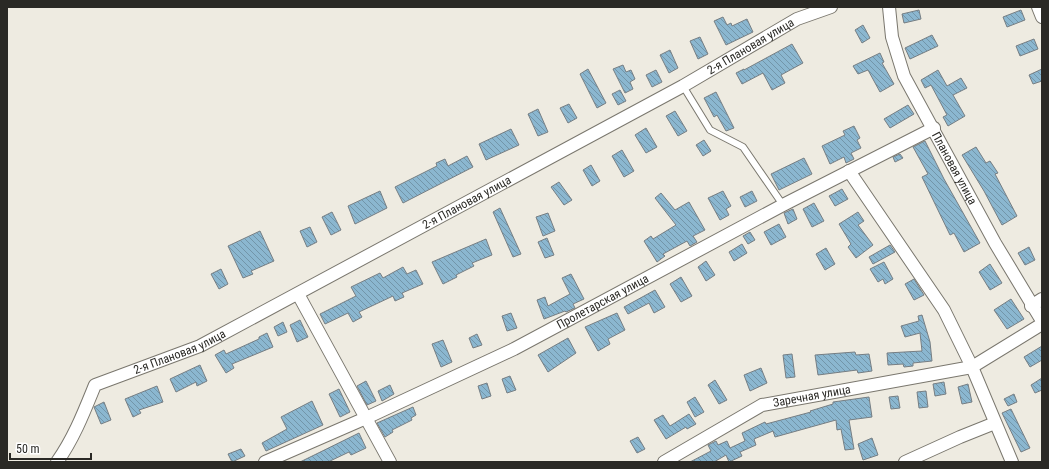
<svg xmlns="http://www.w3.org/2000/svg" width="1049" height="469" font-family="'Roboto Condensed',sans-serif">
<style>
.building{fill:url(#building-back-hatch);stroke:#767e83}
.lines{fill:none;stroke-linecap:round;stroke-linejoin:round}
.service-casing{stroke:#7a776e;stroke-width:8}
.minor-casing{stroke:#7a776e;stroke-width:14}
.service{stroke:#fff;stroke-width:6}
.minor{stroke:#fff;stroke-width:12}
.labels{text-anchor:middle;stroke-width:3;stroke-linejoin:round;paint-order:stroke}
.street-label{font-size:12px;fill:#2a2925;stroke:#fff}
</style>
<defs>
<pattern id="building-back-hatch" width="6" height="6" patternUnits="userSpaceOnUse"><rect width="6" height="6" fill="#8bb7d0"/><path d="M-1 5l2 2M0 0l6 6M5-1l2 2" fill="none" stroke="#7295a9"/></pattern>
</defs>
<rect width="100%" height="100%" fill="#eeebe1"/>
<g class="building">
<polygon points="919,10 921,19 904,23 902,14"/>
<polygon points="1021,10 1025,20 1007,27 1003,17"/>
<polygon points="723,17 727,25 731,23 732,26 747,19 753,32 726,45 714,21"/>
<polygon points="863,25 870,38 862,43 855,30"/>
<polygon points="932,35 938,46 910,59 905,48"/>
<polygon points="700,37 708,54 698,59 690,41"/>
<polygon points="1034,39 1038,49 1020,56 1016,46"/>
<polygon points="792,44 803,63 781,75 785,83 772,90 763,73 742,84 736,73 744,69 744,70"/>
<polygon points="670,50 678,68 669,73 660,55"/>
<polygon points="880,53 884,62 882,63 894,84 880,92 868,70 858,74 853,66"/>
<polygon points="623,65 626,72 631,70 635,79 630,82 633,89 625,93 613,69"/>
<polygon points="588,69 606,103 597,108 580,74"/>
<polygon points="1042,69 1042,81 1033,84 1029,75"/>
<polygon points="656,70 662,82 652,87 646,75"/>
<polygon points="938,70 947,86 961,78 967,88 953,95 965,116 948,126 943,117 947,115 931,85 925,88 921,80"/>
<polygon points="620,90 626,101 618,105 612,94"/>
<polygon points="716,92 734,128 726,131 717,115 714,117 704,98"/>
<polygon points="569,104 577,118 568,123 560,108"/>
<polygon points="908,105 914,114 890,128 884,119"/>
<polygon points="538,109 548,132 538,136 528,114"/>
<polygon points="675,111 687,131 678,136 666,116"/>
<polygon points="854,126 860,138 857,140 861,148 851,153 854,159 846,163 844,157 830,164 822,146 845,135 843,131"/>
<polygon points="646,128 657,147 646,153 635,135"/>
<polygon points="511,129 519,145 486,160 479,144"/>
<polygon points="704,140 711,151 703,156 696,145"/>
<polygon points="925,141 944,179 980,243 964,252 954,233 950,235 922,177 928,174 913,147"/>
<polygon points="976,147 986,163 990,161 998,173 995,174 1017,216 1002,225 984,191 962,155"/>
<polygon points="622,150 634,171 624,177 612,156"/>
<polygon points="900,154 903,158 895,162 893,157"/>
<polygon points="467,156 473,167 403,203 395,187 437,166 436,163 445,159 448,166"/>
<polygon points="804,158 812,174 779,190 771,174"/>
<polygon points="591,165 600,181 592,186 583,170"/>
<polygon points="559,182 572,200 564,205 551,187"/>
<polygon points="842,189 848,199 835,206 829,196"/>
<polygon points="380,191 387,208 355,224 348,206"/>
<polygon points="723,191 731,206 726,209 729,215 720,220 708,198"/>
<polygon points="752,191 757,201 745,207 740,197"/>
<polygon points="661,193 675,210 689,202 705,230 693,236 697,242 690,246 687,241 663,254 665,256 657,262 644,241 651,236 653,239 676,225 655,198"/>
<polygon points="814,203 824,221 812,227 803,209"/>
<polygon points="500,208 521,254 513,257 493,212"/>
<polygon points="793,209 797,219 788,224 784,213"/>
<polygon points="332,212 341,230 331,235 322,217"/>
<polygon points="858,212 864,221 858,225 873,245 856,258 848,247 851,244 839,224"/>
<polygon points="548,213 555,231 543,236 536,217"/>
<polygon points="779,224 786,237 771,245 764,232"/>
<polygon points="310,227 317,242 307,247 300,231"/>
<polygon points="260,231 274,261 251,271 253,274 243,278 228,246"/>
<polygon points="750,232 755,240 748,244 743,236"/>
<polygon points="547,238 554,255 545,258 538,242"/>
<polygon points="486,239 492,255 472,263 474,266 456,275 457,277 443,284 432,262"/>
<polygon points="742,244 747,253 734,261 729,252"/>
<polygon points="890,245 895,252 873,264 869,257"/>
<polygon points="1029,247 1035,260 1025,265 1018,253"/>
<polygon points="826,248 835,264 825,270 816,254"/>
<polygon points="706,261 715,275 706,281 698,267"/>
<polygon points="884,262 893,279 885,284 883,279 878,282 870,269"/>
<polygon points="990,264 1002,283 990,290 979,272"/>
<polygon points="403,267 407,274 416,270 423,284 402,293 404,297 395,301 393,296 359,312 362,317 353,322 348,313 325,324 320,314 356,296 351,287 380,273 383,278"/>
<polygon points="221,269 228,284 219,289 211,274"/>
<polygon points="571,274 584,299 573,304 575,308 566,312 565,311 544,319 537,300 545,297 548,306 570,294 562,278"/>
<polygon points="681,277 692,296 681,302 670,284"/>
<polygon points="914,279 924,295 914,300 905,284"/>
<polygon points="655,290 665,307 654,313 649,303 628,314 624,307"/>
<polygon points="1011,299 1024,319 1007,329 994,310"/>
<polygon points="511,313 517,328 507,331 502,316"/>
<polygon points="617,313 625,330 608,339 610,344 598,351 585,327"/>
<polygon points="922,315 930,342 932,361 913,363 913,366 904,367 903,364 888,365 887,353 922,351 920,333 905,337 901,326 919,321 918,316"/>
<polygon points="300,320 308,337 297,342 290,325"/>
<polygon points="283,322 287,332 278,336 274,327"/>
<polygon points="267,333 273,347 232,364 234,368 226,373 215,355 224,350 226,354 259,339 259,337"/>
<polygon points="477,334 482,345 473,348 469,338"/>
<polygon points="568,338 576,353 548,372 538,355"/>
<polygon points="443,340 452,362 441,367 432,344"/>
<polygon points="1042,346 1042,360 1030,367 1024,357"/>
<polygon points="855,352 856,355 869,354 872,371 858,373 857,370 818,375 815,355"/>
<polygon points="792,354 795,377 786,378 783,355"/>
<polygon points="200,365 207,381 197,386 196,382 176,392 170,379"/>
<polygon points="761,368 767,383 750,391 744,375"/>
<polygon points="510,376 516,390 507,393 502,379"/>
<polygon points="1042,378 1042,390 1035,393 1031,385"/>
<polygon points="715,380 727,400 719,404 708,385"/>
<polygon points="366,381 376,401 367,405 357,386"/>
<polygon points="944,382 946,394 935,396 933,384"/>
<polygon points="487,383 491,396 482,399 478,386"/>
<polygon points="968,384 972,402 962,404 958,387"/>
<polygon points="390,385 394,394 382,401 378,391"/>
<polygon points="157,386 163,402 139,410 141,413 133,417 125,399"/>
<polygon points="339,389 350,412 340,417 329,394"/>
<polygon points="926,391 928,407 919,408 917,392"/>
<polygon points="1014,394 1017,402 1008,406 1004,399"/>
<polygon points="898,396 900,408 891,409 889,397"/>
<polygon points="695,397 704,412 695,417 687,402"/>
<polygon points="869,397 872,417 849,420 854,449 845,450 841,429 837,430 836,420 775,437 773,431 754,439 756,445 740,452 742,456 729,462 726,455 714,462 690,462 711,451 708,445 716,441 718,445 727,441 730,448 745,441 742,433 765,422 766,424 811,412 810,411 833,404 833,402"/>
<polygon points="312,401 323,425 266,451 262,443 287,429 281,417"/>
<polygon points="104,402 111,420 101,424 94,407"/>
<polygon points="413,407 416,415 411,418 412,420 392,430 393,432 385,437 377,423"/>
<polygon points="1011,409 1030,448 1021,452 1002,413"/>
<polygon points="689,414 696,424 687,429 686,427 666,439 654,420 663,415 670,426"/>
<polygon points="359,433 366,448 351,455 349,452 328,462 300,462"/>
<polygon points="638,437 645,449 637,453 630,441"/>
<polygon points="872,438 878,455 863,460 858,444"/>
<polygon points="241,449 245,456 232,462 228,454"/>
</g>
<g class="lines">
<defs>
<polyline id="service" points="683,86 710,130 743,147 783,205"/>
<g id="minor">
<path id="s1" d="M889,7L892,37L904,76L995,243L1042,321"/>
<polyline points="1038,7 1042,17"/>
<polyline points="849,171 944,310 972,367 1012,462"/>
<polyline points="298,294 390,462"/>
<polyline points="1031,306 1042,299"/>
<path id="s2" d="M57,462C74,438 84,412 95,385L200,346L683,86L797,19L831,7"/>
<path id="s3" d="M265,462L366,418L514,349L783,205L934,128"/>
<path id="s4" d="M664,462L762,405L972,367L1042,324"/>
<polyline points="905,462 960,437 995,423"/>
</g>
</defs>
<use href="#service" class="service-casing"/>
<use href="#minor" class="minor-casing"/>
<use href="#service" class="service"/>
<use href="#minor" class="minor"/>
</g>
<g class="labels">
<g class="street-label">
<text dy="4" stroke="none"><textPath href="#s2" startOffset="825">2-я Плановая улица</textPath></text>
<text dy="4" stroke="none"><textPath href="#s1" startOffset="176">Плановая улица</textPath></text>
<text dy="4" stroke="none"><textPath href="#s2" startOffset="501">2-я Плановая улица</textPath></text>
<text dy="4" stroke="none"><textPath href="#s3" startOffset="374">Пролетарская улица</textPath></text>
<text dy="4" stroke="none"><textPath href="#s2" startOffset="177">2-я Плановая улица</textPath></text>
<text dy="4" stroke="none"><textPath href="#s4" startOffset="164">Заречная улица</textPath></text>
</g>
</g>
<rect width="1049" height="469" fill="none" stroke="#2a2925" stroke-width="16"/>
<path d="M10 453v6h81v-6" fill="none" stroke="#2a2925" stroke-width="2"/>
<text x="16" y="453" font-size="12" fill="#2a2925" stroke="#ffffff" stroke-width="3" paint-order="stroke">50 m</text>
</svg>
